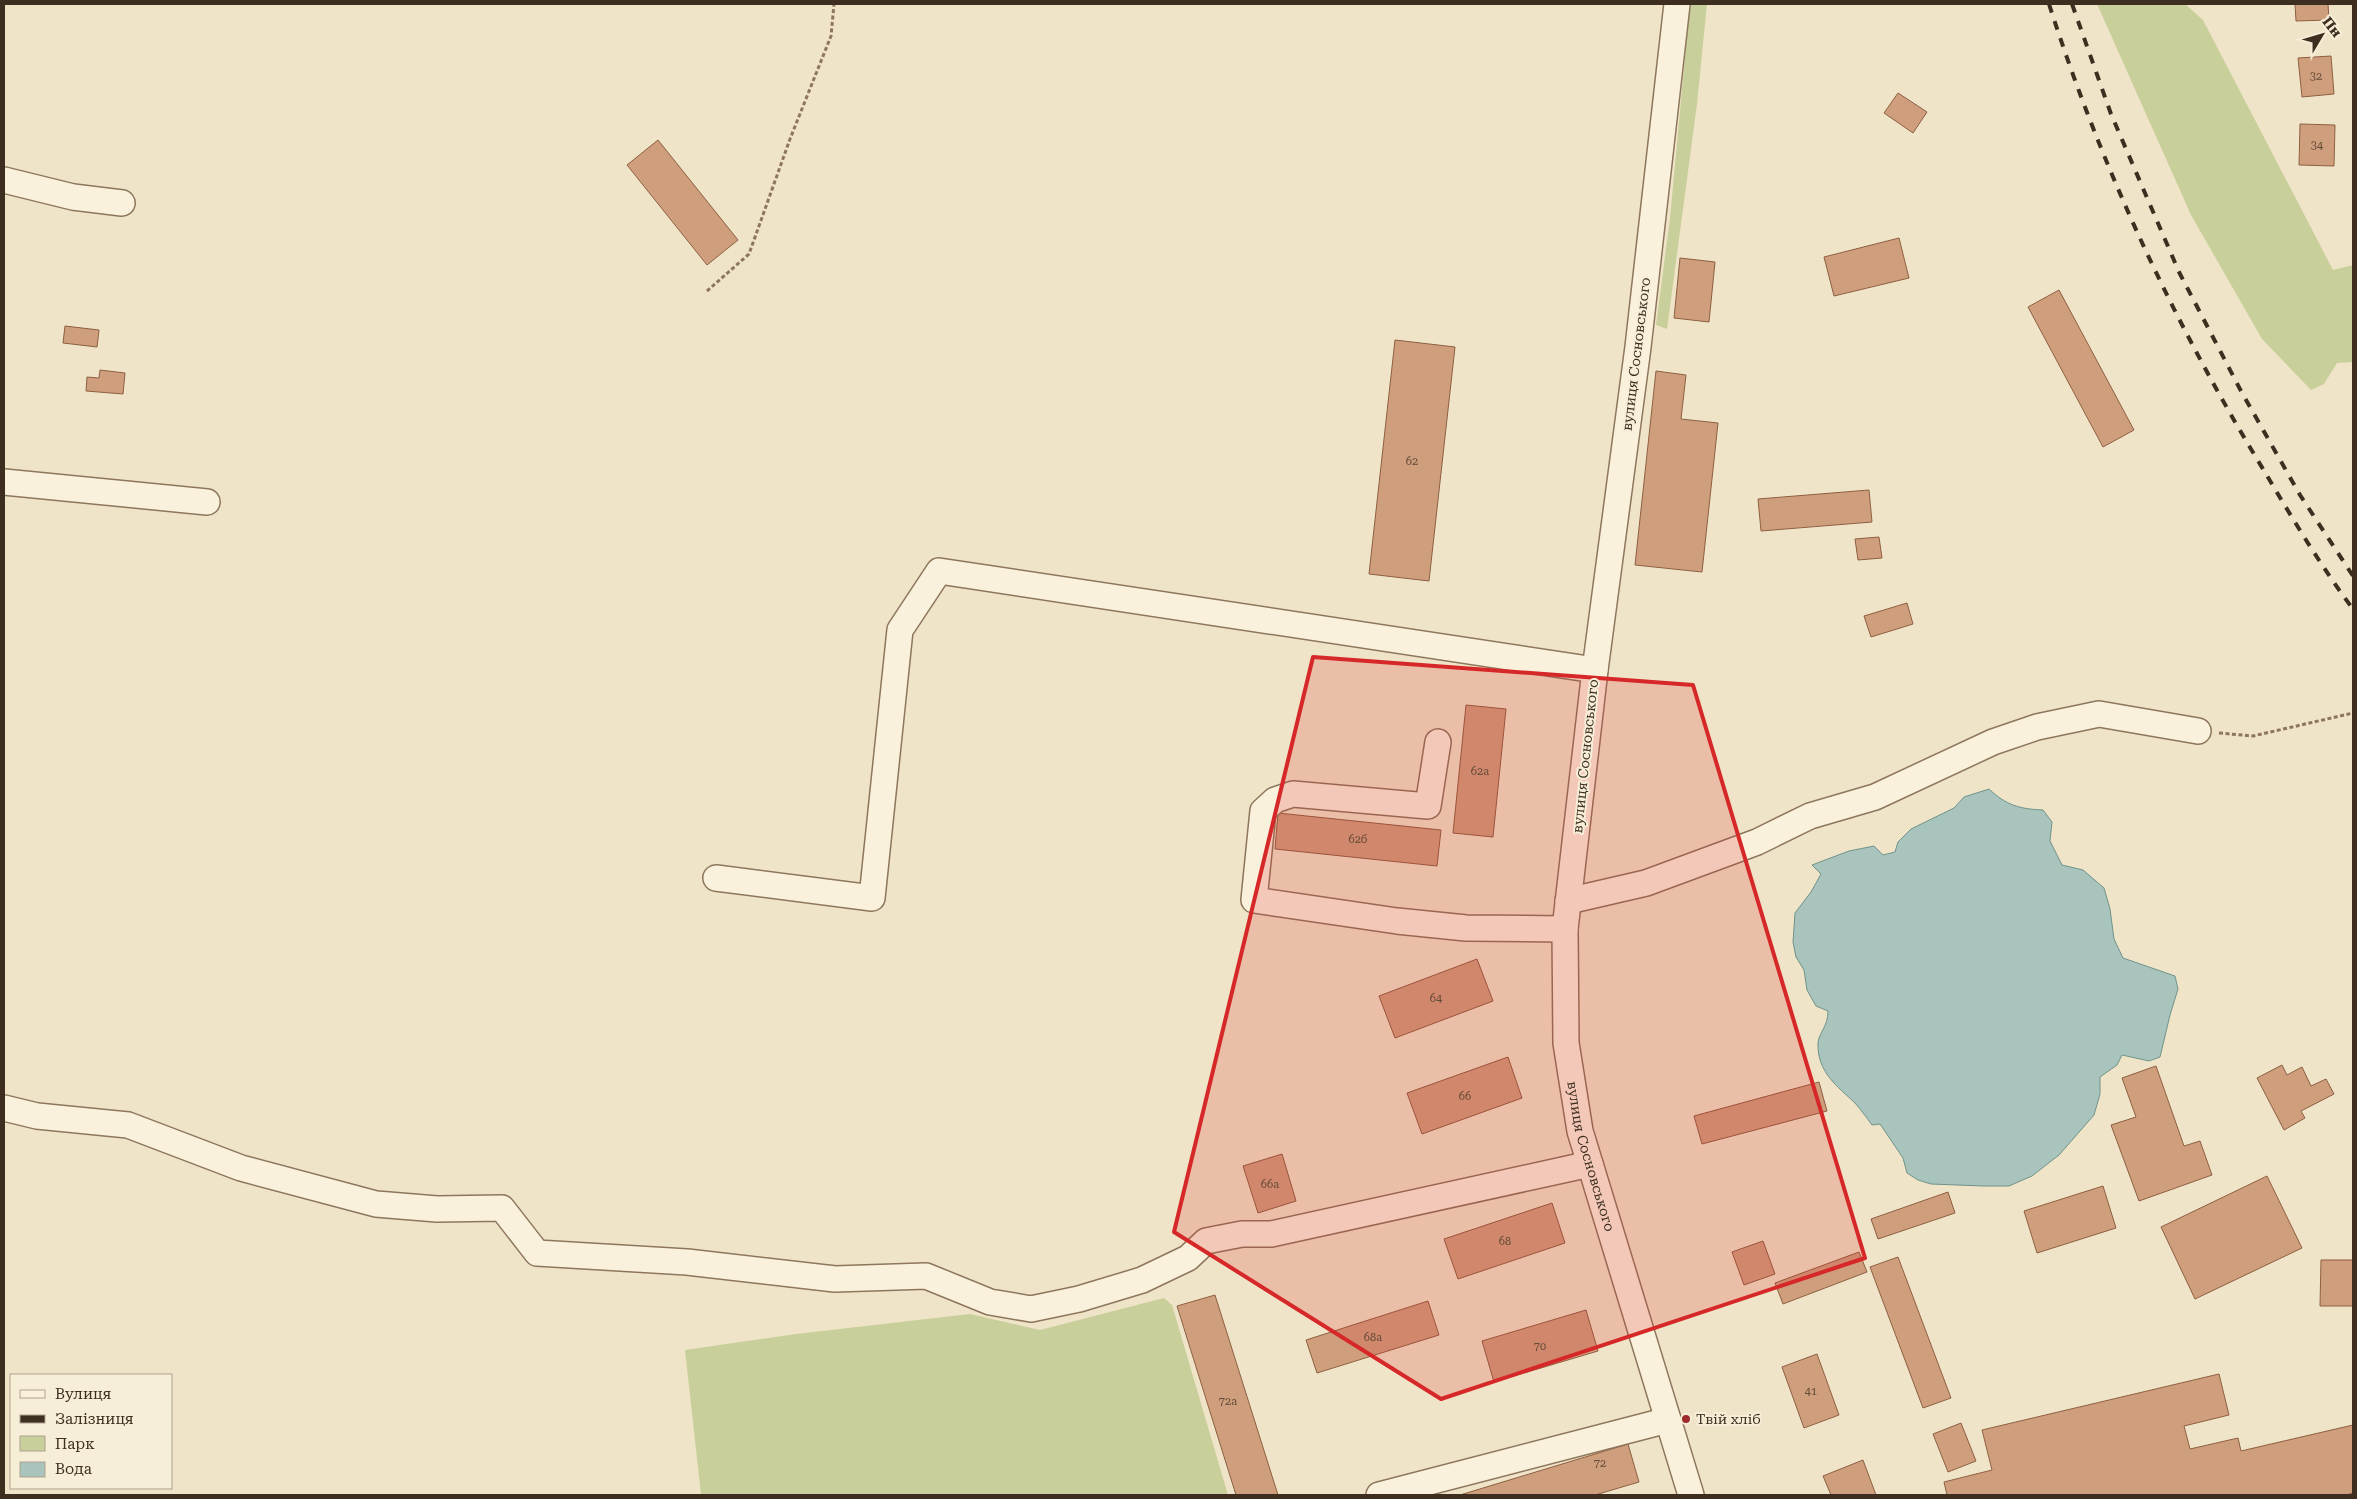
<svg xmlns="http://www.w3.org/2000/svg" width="2357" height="1499" font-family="'Roboto Serif',serif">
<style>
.green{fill:#c9cf9b}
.water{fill:#a9c4bc;stroke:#6f938a}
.building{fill:#cf9f7d;stroke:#8d5f41}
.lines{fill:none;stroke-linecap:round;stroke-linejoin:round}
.minor-casing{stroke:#8d765c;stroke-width:28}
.path{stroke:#8d765c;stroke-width:3;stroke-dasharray:4 2.5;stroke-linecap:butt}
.minor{stroke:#faf1dc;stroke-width:25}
.rail{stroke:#3d2e20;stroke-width:4;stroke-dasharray:9 9;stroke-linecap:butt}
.marked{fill:#d62828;fill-opacity:0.2;stroke:#d62828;stroke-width:4;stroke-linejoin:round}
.poi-dot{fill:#9e2a2b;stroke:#f7eed8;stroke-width:2}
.labels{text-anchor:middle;stroke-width:4;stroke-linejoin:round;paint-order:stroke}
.number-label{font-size:11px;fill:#624a37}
.street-label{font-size:14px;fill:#3d2e20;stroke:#f7eed8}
.poi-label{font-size:14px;fill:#3d2e20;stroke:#f7eed8;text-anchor:start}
</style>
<rect width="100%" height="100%" fill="#f0e4c8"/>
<g class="green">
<polygon points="1690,4 1707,4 1697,104 1667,329 1656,325 1670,218"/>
<polygon points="2097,4 2185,4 2203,20 2333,270 2353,265 2353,362 2337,363 2324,384 2311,390 2262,339 2191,215"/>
<polygon points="1164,1298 1172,1305 1228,1495 701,1495 685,1350 796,1334 970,1314 1040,1330"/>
</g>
<path class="water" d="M1989,789C2006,805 2019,809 2043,810L2052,822L2050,841L2062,865L2083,870L2104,888L2110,909L2114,939L2123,958L2175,976L2178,989L2170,1015L2160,1057L2149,1061L2122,1055L2117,1065L2100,1077V1094L2094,1115L2059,1155L2032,1176L2009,1186H1983L1931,1184L1918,1180L1907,1173L1903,1158L1880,1124L1872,1125C1867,1118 1861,1110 1855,1103C1837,1086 1817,1072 1818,1043C1819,1032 1828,1027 1828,1011L1816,1006L1807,990L1804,970L1796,957L1793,942L1795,913L1811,892L1821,874L1812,865L1849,851L1874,846L1883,855L1895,852L1898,842L1911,829L1954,808L1964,797Z"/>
<g class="building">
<polygon points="2295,4 2328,4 2329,20 2296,21"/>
<polygon points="2331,56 2334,94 2302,97 2298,58"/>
<polygon points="1898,93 1927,112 1913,133 1884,113"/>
<polygon points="2300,124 2335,125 2334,166 2299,165"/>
<polygon points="658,140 738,240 707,265 627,165"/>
<polygon points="1899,238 1909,278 1834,296 1824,257"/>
<polygon points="1680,258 1715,262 1709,322 1674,318"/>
<polygon points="2059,290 2134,430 2103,447 2028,307"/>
<polygon points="65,326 99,330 97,347 63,343"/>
<polygon points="1395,340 1455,347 1429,581 1369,574"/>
<polygon points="100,370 125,373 123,394 86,391 87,377 99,378"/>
<polygon points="1656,371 1686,375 1681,419 1718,423 1702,572 1635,565"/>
<polygon points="1869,490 1872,522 1761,531 1758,499"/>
<polygon points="1879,537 1882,558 1858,560 1855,539"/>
<polygon points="1907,603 1913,624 1871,637 1864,616"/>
<polygon points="1466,705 1506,709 1493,837 1453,833"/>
<polygon points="1278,813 1441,830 1437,866 1275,849"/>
<polygon points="1477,959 1493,1001 1395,1038 1379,996"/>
<polygon points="1508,1057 1522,1098 1422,1134 1407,1093"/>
<polygon points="2282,1065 2287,1075 2302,1067 2311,1086 2326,1079 2334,1094 2301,1111 2305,1118 2284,1130 2257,1078"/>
<polygon points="2156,1066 2184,1146 2200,1141 2212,1175 2139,1201 2111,1125 2136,1117 2122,1078"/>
<polygon points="1819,1082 1827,1111 1702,1144 1694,1116"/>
<polygon points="1282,1154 1296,1201 1258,1213 1243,1166"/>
<polygon points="2267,1176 2302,1248 2195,1299 2161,1227"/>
<polygon points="2103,1186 2116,1228 2037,1253 2024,1211"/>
<polygon points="1948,1192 1955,1213 1878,1239 1871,1219"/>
<polygon points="1552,1203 1565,1243 1458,1279 1444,1239"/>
<polygon points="1763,1241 1775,1274 1744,1285 1732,1252"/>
<polygon points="1859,1252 1867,1272 1783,1304 1775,1283"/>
<polygon points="1898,1257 1951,1398 1923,1408 1870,1267"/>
<polygon points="2321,1260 2353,1260 2353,1306 2320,1306"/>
<polygon points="1215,1295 1278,1495 1236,1495 1177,1306"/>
<polygon points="1428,1301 1439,1335 1317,1373 1306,1340"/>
<polygon points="1586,1310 1598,1351 1494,1382 1482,1341"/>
<polygon points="1817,1354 1839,1415 1804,1428 1782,1367"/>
<polygon points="2219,1374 2229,1415 2184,1426 2190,1449 2238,1438 2241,1451 2353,1425 2353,1493 2346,1495 1947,1495 1944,1482 1992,1470 1982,1430"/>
<polygon points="1961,1423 1976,1461 1948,1472 1933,1434"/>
<polygon points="1628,1444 1639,1482 1595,1495 1460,1495"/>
<polygon points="1863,1460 1876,1495 1831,1495 1823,1476"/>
</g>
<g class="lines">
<defs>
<g id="minor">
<path id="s1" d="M1677,4L1638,347L1595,670L1565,929L1566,1043L1580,1131L1691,1495"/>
<polyline points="4,180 73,197 122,203"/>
<polyline points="4,482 207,502"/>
<polyline points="1438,742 1428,806 1293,794 1275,800 1263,811 1254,900 1397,921 1466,928 1565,929"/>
<polyline points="716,878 872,898 900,630 939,571 1595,670"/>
<polyline points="1568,901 1646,883 1757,842 1810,816 1875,797 1993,742 2037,727 2099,714 2198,731"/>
<polyline points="4,1108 37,1116 128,1125 241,1168 376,1204 437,1209 502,1208 537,1253 687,1262 835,1279 926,1276 990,1302 1031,1309 1079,1299 1142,1280 1188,1258 1206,1241 1242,1234 1271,1234 1590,1164"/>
<polyline points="1379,1495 1668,1420"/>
</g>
</defs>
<use href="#minor" class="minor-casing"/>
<g class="path">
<polyline points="707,291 749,254 790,139 831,36 834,4"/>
<polyline points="2219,733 2253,736 2353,713"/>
</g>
<use href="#minor" class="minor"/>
<g class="rail">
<path d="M2049,4C2101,167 2174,323 2263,469C2291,516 2320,565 2353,609"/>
<polyline points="2072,4 2111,114 2179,272 2241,391 2300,495 2353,576"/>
</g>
</g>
<path class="marked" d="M1313,657L1693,685L1865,1258L1441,1399L1174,1232Z"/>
<circle class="poi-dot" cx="1686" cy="1419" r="5"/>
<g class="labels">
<g class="number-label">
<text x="2316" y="80">32</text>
<text x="2317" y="149">34</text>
<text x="1412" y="465">62</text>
<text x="1480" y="775">62а</text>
<text x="1358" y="843">62б</text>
<text x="1436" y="1002">64</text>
<text x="1465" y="1100">66</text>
<text x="1270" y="1188">66а</text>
<text x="1505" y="1245">68</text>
<text x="1373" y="1341">68а</text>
<text x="1540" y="1350">70</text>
<text x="1811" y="1395">41</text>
<text x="1228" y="1405">72а</text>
<text x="1600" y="1467">72</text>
</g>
<g class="street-label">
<text transform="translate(1636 354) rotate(-83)" y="5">вулиця Сосновського</text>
<text transform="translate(1585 756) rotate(-84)" y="5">вулиця Сосновського</text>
<text dy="5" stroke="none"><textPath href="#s1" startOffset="1162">вулиця Сосновського</textPath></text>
</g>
<g class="poi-label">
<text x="1696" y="1424">Твій хліб</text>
</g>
</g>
<rect width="2357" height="1499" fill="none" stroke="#3d2e20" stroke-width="10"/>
<rect x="10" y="1374" width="162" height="115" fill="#f7eed8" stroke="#ada18e"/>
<rect x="20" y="1390" width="25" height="8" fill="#faf1dc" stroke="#ada18e"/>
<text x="55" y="1399" font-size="15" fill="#3d2e20">Вулиця</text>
<rect x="20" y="1415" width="25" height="8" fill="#3d2e20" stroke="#ada18e"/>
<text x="55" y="1424" font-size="15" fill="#3d2e20">Залізниця</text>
<rect x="20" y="1436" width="25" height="15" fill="#c9cf9b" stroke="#ada18e"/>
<text x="55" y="1449" font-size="15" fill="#3d2e20">Парк</text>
<rect x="20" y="1462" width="25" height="15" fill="#a9c4bc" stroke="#ada18e"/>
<text x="55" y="1474" font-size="15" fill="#3d2e20">Вода</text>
<g transform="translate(2322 35) rotate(52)" stroke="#f7eed8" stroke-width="4" paint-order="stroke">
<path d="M0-4L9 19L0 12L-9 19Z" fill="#3d2e20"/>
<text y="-8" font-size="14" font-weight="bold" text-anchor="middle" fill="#3d2e20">Пн</text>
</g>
</svg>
